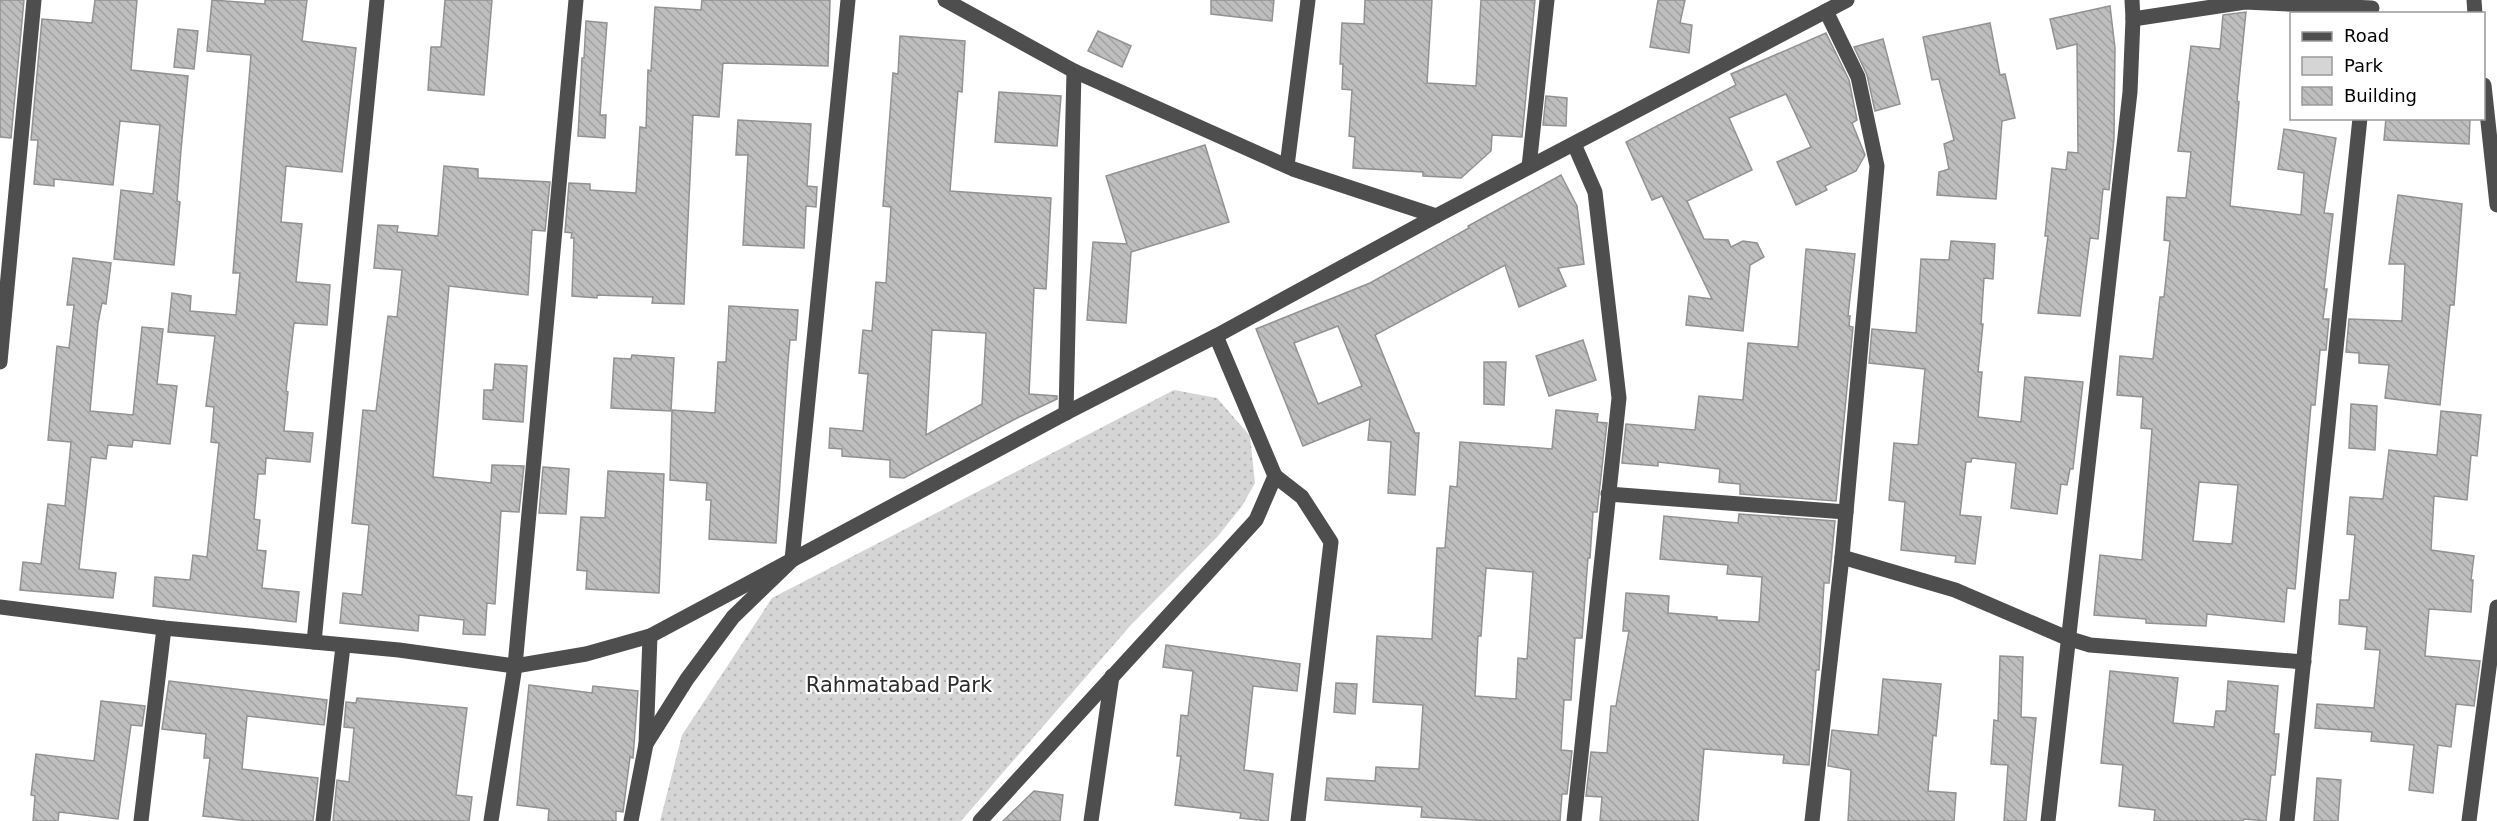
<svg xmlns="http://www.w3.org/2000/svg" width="2497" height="821" font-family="'DejaVu Sans',sans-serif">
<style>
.green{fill:url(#green-dots)}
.building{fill:url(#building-back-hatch);stroke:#929292;stroke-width:1.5;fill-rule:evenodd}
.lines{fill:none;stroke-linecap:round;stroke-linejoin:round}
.minor{stroke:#4e4e4e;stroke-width:15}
.labels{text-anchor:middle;stroke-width:4.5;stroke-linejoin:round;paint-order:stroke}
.park-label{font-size:21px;fill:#2c2c2c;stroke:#fff}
</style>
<defs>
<pattern id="green-dots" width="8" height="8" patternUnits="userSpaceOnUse" patternTransform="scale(1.5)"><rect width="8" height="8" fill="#d5d5d5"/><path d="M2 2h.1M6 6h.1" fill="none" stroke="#b5b5b5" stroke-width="1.8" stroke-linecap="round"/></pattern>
<pattern id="building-back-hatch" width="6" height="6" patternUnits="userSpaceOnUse" patternTransform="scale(1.5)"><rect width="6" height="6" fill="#bebebe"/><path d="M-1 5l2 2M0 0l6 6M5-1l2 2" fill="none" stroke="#a2a2a2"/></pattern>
</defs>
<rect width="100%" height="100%" fill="#fff"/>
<polygon class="green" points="1174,390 1217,398 1250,436 1255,483 1242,506 1218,536 1130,626 961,821 660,821 682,735 772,598"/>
<g class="building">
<polygon points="0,0 24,0 11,138 0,137"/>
<polygon points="95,0 137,0 131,70 188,76 181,150 177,201 180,202 174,265 114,259 121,190 153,194 160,125 120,121 113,185 54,179 54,186 34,184 38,140 31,140 42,19 92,23"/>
<polygon points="212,0 265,4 265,0 307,0 302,41 356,48 342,172 286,166 281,222 302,224 296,282 330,285 327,325 294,323 286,391 288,392 284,431 313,433 310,462 266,458 265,474 258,474 254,519 260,520 257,550 266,551 262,588 299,592 296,622 153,606 155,577 190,580 193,555 207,557 219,443 211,442 214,407 206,406 215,336 168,332 172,293 191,296 190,311 236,315 240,273 233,273 251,55 207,51"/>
<polygon points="445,0 492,0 484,95 428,90 431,47 441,47"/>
<polygon points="702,0 830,0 828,66 723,63 719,117 693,115 684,304 652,303 653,297 597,295 597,298 572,296 574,238 571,238 572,233 565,232 569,183 590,184 590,190 636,193 640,127 646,128 648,70 651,71 655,7 701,10"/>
<polygon points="1211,0 1274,0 1272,21 1211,14"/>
<polygon points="1365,0 1432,0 1427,83 1476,86 1481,0 1535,0 1522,137 1492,135 1491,151 1461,178 1423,176 1423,172 1353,168 1355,137 1349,136 1352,90 1342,89 1343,64 1340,64 1342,23 1364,24"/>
<polygon points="1658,0 1685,0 1680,23 1692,25 1689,53 1650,47"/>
<polygon points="2110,6 2115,48 2114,138 2109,190 2103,189 2098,239 2090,238 2080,316 2038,313 2048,236 2045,236 2052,168 2066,170 2068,152 2078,153 2077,44 2057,49 2050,19"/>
<path d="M2246,12L2237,101L2239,102L2230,206L2301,215L2304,173L2278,169L2284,129L2336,138L2324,213L2333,214L2324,289H2327L2323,319H2329L2326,350H2320L2315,405H2311L2295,589L2287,588L2284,622L2207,614L2206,626L2146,623V619L2094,615L2100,555L2142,560L2152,429L2141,428L2143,397L2117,395L2120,356L2153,359L2160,297H2164L2170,241L2164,240L2167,197L2186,198L2191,152L2178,151L2191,46L2220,49L2223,15ZM2199,482L2238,485L2232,544L2193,541Z"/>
<polygon points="586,21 607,23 600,115 606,115 605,138 578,136 582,58 584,58"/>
<polygon points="1990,23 2000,75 2005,74 2015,118 2002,121 1996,199 1937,195 1939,172 1949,169 1944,144 1954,140 1939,79 1932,80 1923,37"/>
<polygon points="178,29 198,31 194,69 174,67"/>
<polygon points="1098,31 1131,46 1122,67 1088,51"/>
<polygon points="1826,33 1849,80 1857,120 1852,123 1865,155 1856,171 1825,186 1827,190 1796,205 1777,162 1811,147 1786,94 1729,118 1752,170 1687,201 1704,239 1728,240 1731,247 1743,241 1757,243 1764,257 1750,265 1743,331 1686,325 1689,296 1712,299 1662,196 1652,200 1626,142 1736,85 1731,74"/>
<path d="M900,36L965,41L962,92L958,91L950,191L1051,198L1046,289L1034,288L1029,394L1057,396V399L1017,418L904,478L890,477V460L842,456V449L829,448L830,428L863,431L868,374L859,373L863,330L872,331L876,282L886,283L891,207L883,206L893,73L898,74ZM932,330L986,333L982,404L926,435Z"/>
<polygon points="1883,39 1900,104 1875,111 1867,75 1854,47"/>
<polygon points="999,92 1061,96 1057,146 995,142"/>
<polygon points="1546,96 1567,98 1566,126 1543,125"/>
<polygon points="2386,118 2470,118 2469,144 2384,140"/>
<polygon points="738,120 811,124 807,186 817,187 816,207 806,206 804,248 743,245 748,155 736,155"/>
<polygon points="1205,145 1229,222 1131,252 1126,323 1087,320 1093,242 1127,244 1106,176"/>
<polygon points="444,166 478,169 478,178 550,182 545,231 532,230 528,295 449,286 433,477 491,483 492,465 524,466 519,512 501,511 495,604 487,603 485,635 463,634 464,620 419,615 418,631 340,623 343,593 362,595 369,525 352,523 363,410 376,411 388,316 397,317 402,270 374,268 378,225 398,226 397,232 438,236"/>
<path d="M1561,175L1577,206L1584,264L1558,268L1566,286L1519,307L1505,265L1375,335L1415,433H1419L1415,495L1388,493L1391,442L1368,440L1370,419L1303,446L1256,329L1370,283L1469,228L1468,226ZM1338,326L1362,386L1318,404L1294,343Z"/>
<polygon points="2398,195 2462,204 2454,305 2450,305 2440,405 2385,398 2389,365 2359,363 2359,353 2346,352 2349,319 2402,321 2405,264 2389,264"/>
<polygon points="1951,241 1995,244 1993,279 1984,278 1981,324 1983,324 1978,372 1982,372 1978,417 2021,422 2025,377 2083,382 2073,469 2070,469 2067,485 2061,484 2057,514 2011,508 2016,463 1972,458 1971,462 1966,462 1960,515 1981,517 1975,564 1955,562 1956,556 1901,550 1905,502 1889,500 1894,443 1918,445 1925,369 1869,363 1872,329 1916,333 1921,259 1949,260"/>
<polygon points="1806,249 1855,254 1848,316 1850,316 1849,326 1853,327 1836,501 1740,494 1740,484 1719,482 1720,469 1658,462 1658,466 1622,463 1626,424 1695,430 1699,396 1743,400 1748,343 1798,347"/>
<polygon points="73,258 111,263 106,304 102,303 98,323 90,411 133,415 142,327 163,329 157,384 177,386 170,444 133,440 132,447 108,445 106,459 91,457 79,569 116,573 113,598 20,590 23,562 41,564 48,504 65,506 71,442 48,440 57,346 69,348 74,305 67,305"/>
<polygon points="729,306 798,310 796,340 790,340 788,361 776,543 709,539 711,500 706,500 707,483 670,480 672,410 715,413 718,362 726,362"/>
<polygon points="1583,340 1596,380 1549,396 1536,356"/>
<polygon points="632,355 674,358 671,411 611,408 614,358 631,359"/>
<polygon points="1484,362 1506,362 1504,405 1484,404"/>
<polygon points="495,364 527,366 523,422 483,419 484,390 493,390"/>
<polygon points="2351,404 2377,406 2375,450 2349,448"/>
<path d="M1556,410L1598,414L1597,422L1607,423L1597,512H1593L1590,558H1588L1582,638H1575L1571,700H1564L1561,750L1572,751L1567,794H1562L1560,821H1492L1421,817L1422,807L1325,800L1327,778L1375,781L1376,767L1419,769L1423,705L1373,702L1377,636L1432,639L1437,548H1445L1450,486L1457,487L1460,442L1552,449ZM1486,568L1533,572L1527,659L1518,658L1516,699L1475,696L1478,636H1481Z"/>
<polygon points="2441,411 2481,415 2477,456 2471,455 2467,500 2434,496 2431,550 2474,556 2471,580 2473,580 2471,612 2429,609 2425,656 2480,661 2474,706 2456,704 2451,747 2438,745 2433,793 2409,790 2414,745 2371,741 2372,732 2315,728 2317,704 2374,708 2380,650 2365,649 2367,627 2339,624 2340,600 2349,600 2355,535 2347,534 2350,497 2383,499 2389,450 2437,455"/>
<polygon points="543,467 569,469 566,514 539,513"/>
<polygon points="608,471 664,474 659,593 586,589 587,571 577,570 581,517 605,518"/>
<polygon points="1739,514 1835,521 1829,583 1824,583 1819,670 1816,670 1809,765 1783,763 1784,755 1704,749 1698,821 1600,821 1602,797 1586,796 1591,752 1607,753 1611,706 1616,706 1629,631 1623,631 1626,593 1669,596 1668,613 1717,617 1717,620 1759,622 1762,577 1727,574 1728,565 1660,559 1664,516 1738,523"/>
<polygon points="1166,645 1300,664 1297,691 1253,686 1244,770 1273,774 1268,821 1240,818 1241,813 1175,805 1181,756 1177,756 1181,715 1188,716 1193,671 1163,667"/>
<polygon points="2000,656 2023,657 2021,717 2036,718 2026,821 2004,821 2008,765 1991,764 1994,720 1998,721"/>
<polygon points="2110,671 2178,678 2173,723 2214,727 2216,711 2226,711 2228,681 2278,686 2274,734 2279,734 2275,775 2271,775 2266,821 2244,819 2243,821 2154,821 2155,810 2119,806 2123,765 2101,763"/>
<polygon points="1883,679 1941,684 1936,736 1933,735 1928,791 1956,793 1954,821 1848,821 1851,770 1828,766 1832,730 1878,735"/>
<polygon points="169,681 327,700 324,725 247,716 242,769 318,778 313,821 248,821 203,816 210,758 204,758 206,734 162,729"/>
<polygon points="1336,683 1357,684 1355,714 1334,712"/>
<polygon points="529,685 592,693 593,686 638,691 633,758 630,757 623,812 616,811 616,821 548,821 549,809 517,805"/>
<polygon points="357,698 467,708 456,795 472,797 469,821 333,821 337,780 349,782 354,728 344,727 346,702 356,703"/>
<polygon points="101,701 145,706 142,726 131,725 118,819 59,812 58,821 33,821 35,796 31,795 36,754 94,761"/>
<polygon points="2317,778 2341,780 2338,821 2314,821"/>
<polygon points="1034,791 1063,795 1060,821 1003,821"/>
</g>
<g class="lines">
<g class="minor">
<polyline points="945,0 1074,71 1293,169 1436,216"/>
<polyline points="2474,0 2475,14"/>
<polyline points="2133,19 2245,2 2372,8"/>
<polyline points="2484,85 2497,205"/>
<polyline points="1574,144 1595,192 1619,398 1574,821"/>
<polyline points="1287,166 1308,0"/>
<polyline points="1529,167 1547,0"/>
<polyline points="0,362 34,0"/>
<polyline points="1066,413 1074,71"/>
<polyline points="1275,476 1302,497 1331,542 1298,821"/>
<polyline points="1608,494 1846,512"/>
<polyline points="1842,557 1955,590 2067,638 2090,645 2304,662"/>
<polyline points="0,607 164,628 399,650 515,666 586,654 650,636 1066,413 1216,336 1436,216 1847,0"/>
<polyline points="314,642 377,0"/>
<polyline points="646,744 687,679 733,617 792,560 848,0"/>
<polyline points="141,821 164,628"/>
<polyline points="323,821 343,646"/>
<polyline points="491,821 515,666 576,0"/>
<polyline points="631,821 646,744 650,636"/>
<polyline points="980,821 1256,520 1275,476 1216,336"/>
<polyline points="1091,821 1112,676"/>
<polyline points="1812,821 1842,557 1877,166 1858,77 1826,11"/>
<polyline points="2048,821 2130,92 2133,19 2132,0"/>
<polyline points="2287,821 2360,118"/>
<polyline points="2469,821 2497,607"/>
</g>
</g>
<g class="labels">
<g class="park-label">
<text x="899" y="692">Rahmatabad Park</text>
</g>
</g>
<rect x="2290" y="12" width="195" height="108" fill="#ffffff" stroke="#999999" stroke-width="1.5"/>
<rect x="2302" y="32" width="30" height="9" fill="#4e4e4e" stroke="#999999" stroke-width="1.5"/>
<text x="2344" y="42" font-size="18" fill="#000000">Road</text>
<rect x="2302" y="57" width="30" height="18" fill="#d5d5d5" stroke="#999999" stroke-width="1.5"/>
<text x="2344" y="72" font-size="18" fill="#000000">Park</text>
<rect x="2302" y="87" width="30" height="18" fill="url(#building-back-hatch)" stroke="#999999" stroke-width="1.5"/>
<text x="2344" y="102" font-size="18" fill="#000000">Building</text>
</svg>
